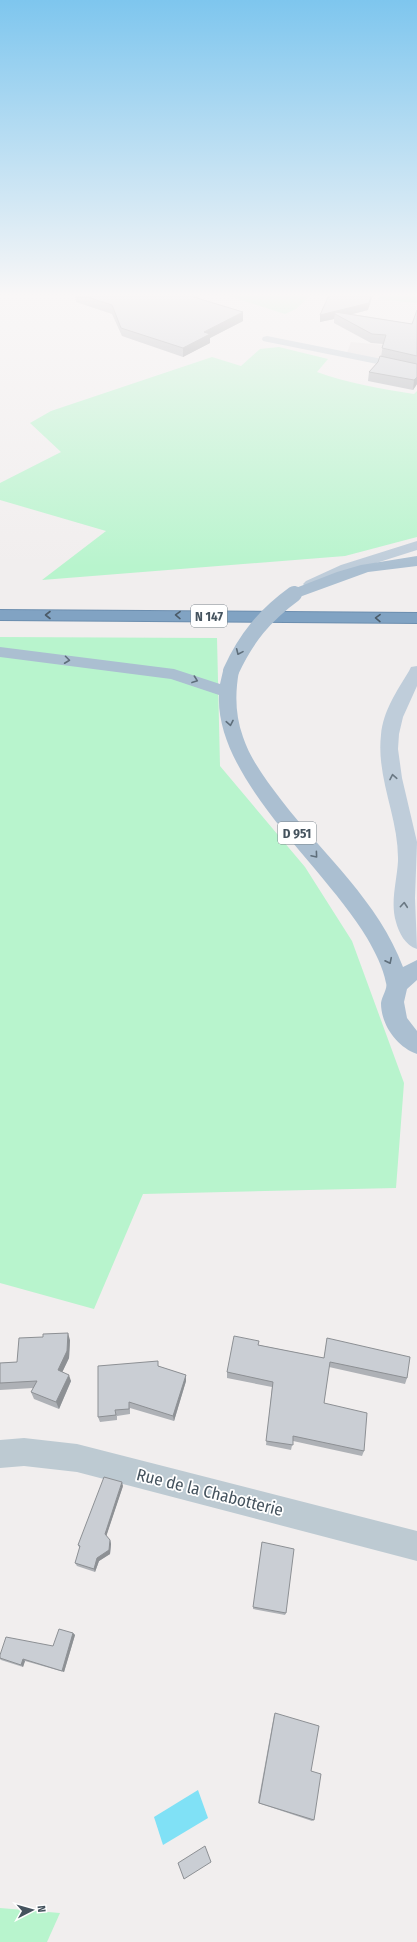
<svg xmlns="http://www.w3.org/2000/svg" width="417" height="1942" font-family="'Fira Sans Condensed',sans-serif">
<style>
.education{fill:#e3dfe0}
.green{fill:#b8f4cd}
.water{fill:#80e1f6}
.lines{fill:none;stroke-linecap:round;stroke-linejoin:round}
.highway-casing{stroke:#6c8eaf;stroke-width:2}
.street{fill:#bdcad2;fill-rule:evenodd}
.secondary{fill:#bfcdda;fill-rule:evenodd}
.primary{fill:#abbfd1;fill-rule:evenodd}
.highway{fill:#81a3c3;fill-rule:evenodd}
.primary-bridge{stroke:#abbfd1;stroke-width:16}
.wall{fill:#aeb1b6}
.shaded-wall{fill:#8d9094}
.building{fill:#caced4;stroke:#8d9094}
.oneway{stroke:#4b5b68}
.oneway2{stroke:#5e6e7b}
.oneway3{stroke:#6a7883}
.labels{text-anchor:middle;stroke-width:3.5;stroke-linejoin:round;paint-order:stroke}
.shield{fill:#fff;stroke:#7d878e;stroke-width:1}
.shield-label{font-size:13px;font-weight:bold;fill:#45535e}
.near-street-label{font-size:17px;fill:#45535e;stroke:#fff}
</style>
<rect width="100%" height="100%" fill="#f1eeee"/>
<polygon class="education" points="351,342 417,348 417,366 347,353"/>
<g class="green">
<polygon points="226,295 311,295 296,309 285,314"/>
<polygon points="380,295 417,295 417,303 378,299"/>
<path d="M279,347L328,359L317,372C348,383 381,389 414,394L417,391V537L345,556L42,580L106,531L0,500V483L61,452L30,423L51,411L212,357L241,366L260,349Z"/>
<polygon points="0,637 217,638 220,766 305,867 352,941 404,1083 396,1188 143,1194 94,1309 0,1283"/>
<polygon points="0,1908 60,1913 47,1942 0,1942"/>
</g>
<polygon class="water" points="198,1790 208,1818 163,1845 154,1817"/>
<g class="lines">
<defs>
<polygon id="highway" points="0,610 417,613 417,623 0,620"/>
</defs>
<use href="#highway" class="highway-casing"/>
<g class="street">
<polygon points="267,336 417,366 417,372 263,341 262,339 263,337"/>
<polygon points="24,1438 77,1444 417,1531 417,1561 77,1472 24,1466 0,1468 0,1440"/>
</g>
<g class="secondary">
<polygon points="417,541 417,550 351,571 316,587 311,589 306,587 303,584 306,581 341,565"/>
<path d="M417,666V686L403,717L399,734L398,749L402,778L417,842L415,898L417,949C405,945 399,933 396,922C390,902 397,881 398,861C399,818 376,778 381,735C383,711 397,691 409,671L411,667Z"/>
</g>
<g class="primary">
<polygon points="417,556 417,566 368,572 294,599 288,597 286,594 288,591 337,572 361,565"/>
<path d="M0,647L174,669L220,684L223,671L225,667L231,666L237,667L239,671C235,693 235,715 243,737C251,761 267,781 282,801C323,854 379,902 403,967L417,960V980L407,989L404,1002L407,1018L417,1031V1054C397,1047 381,1025 381,1003C382,996 388,988 386,983C383,967 375,952 367,938C326,868 215,779 219,695L171,679L0,657Z"/>
</g>
<use href="#highway" class="highway"/>
<path class="primary-bridge" d="M231,671C246,638 265,615 294,594"/>
</g>
<g class="wall">
<polygon points="75,295 202,295 196,298 243,321 210,338 210,343 183,357 122,336 112,314 76,302"/>
<polygon points="368,310 352,314 412,324 417,310 417,384 413,390 368,381 369,372 378,362 381,357 383,344 371,343 334,323 334,319 320,322 320,315"/>
<polygon points="327,1338 407,1378 405,1384 329,1367 324,1403 364,1451 362,1456 293,1441 291,1450 266,1445 272,1387 227,1378 227,1372 259,1345 324,1358"/>
<polygon points="70,1340 69,1358 62,1372 71,1381 59,1409 34,1399 31,1392 33,1388 0,1390 0,1363 17,1362"/>
<polygon points="158,1366 186,1375 186,1381 174,1421 130,1408 130,1414 117,1416 117,1420 100,1422 98,1417"/>
<polygon points="123,1486 106,1536 110,1540 111,1544 110,1554 99,1561 95,1572 77,1566 75,1563 80,1549 78,1545"/>
<polygon points="262,1542 286,1613 285,1615 253,1609"/>
<polygon points="73,1633 75,1635 64,1672 25,1661 23,1667 1,1660 0,1659 0,1655 53,1646"/>
<polygon points="275,1713 311,1771 314,1820 312,1821 258,1803 274,1715"/>
</g>
<g class="shaded-wall">
<polygon points="184,295 202,295 185,303"/>
<polygon points="371,295 373,295 368,310 341,317 335,314 334,319 320,322 320,315"/>
<polygon points="243,312 243,321 210,338 210,343 183,357 183,348 204,332"/>
<polygon points="417,377 417,384 413,390 414,380"/>
<polygon points="68,1333 70,1340 69,1358 60,1377 58,1370"/>
<polygon points="69,1375 71,1381 59,1409 56,1402"/>
<polygon points="186,1375 186,1381 174,1421 173,1416"/>
<polygon points="122,1482 123,1486 106,1537 105,1534"/>
<polygon points="110,1540 111,1544 110,1554 99,1561 95,1572 94,1569 97,1558"/>
<polygon points="73,1633 75,1635 64,1672 62,1671"/>
<polygon points="23,1659 25,1661 23,1667 21,1665"/>
</g>
<g class="building">
<polygon points="81,295 187,295 243,312 204,332 210,334 183,348 121,328 112,305"/>
<polygon points="329,295 371,295 369,303 320,315"/>
<polygon points="417,310 417,356 382,348 386,335 372,334 335,314 335,312 412,324"/>
<polygon points="380,356 417,364 417,377 414,380 369,372 378,362"/>
<polygon points="68,1333 67,1351 58,1370 69,1375 56,1402 31,1392 37,1381 0,1383 0,1363 17,1362 19,1338 43,1337 43,1334"/>
<polygon points="234,1336 259,1341 258,1345 324,1358 327,1338 410,1357 407,1378 330,1362 324,1403 367,1413 364,1451 293,1436 293,1445 266,1441 273,1382 227,1372"/>
<polygon points="158,1361 158,1366 186,1375 173,1416 129,1402 129,1409 115,1410 116,1415 98,1417 98,1366"/>
<polygon points="104,1477 122,1482 105,1534 110,1540 109,1550 97,1558 94,1569 75,1563 80,1546 78,1545"/>
<polygon points="262,1542 294,1549 286,1613 253,1607"/>
<polygon points="59,1629 73,1633 62,1671 23,1659 21,1665 0,1658 0,1655 6,1637 53,1646"/>
<polygon points="275,1713 319,1726 311,1771 321,1774 314,1820 259,1803"/>
<polygon points="205,1846 211,1862 184,1879 178,1863"/>
</g>
<defs><path id="oneway-chevron" d="M-2-3.5L2.5 0L-2 3.5" fill="none" stroke-width="1.6" stroke-linecap="round" stroke-linejoin="round"/></defs>
<g class="oneway">
<use href="#oneway-chevron" transform="translate(48 615) rotate(-180)"/>
<use href="#oneway-chevron" transform="translate(178 615) rotate(-179)"/>
<use href="#oneway-chevron" transform="translate(378 618) rotate(-179)"/>
</g>
<g class="oneway2">
<use href="#oneway-chevron" transform="translate(239 652) rotate(114)"/>
<use href="#oneway-chevron" transform="translate(67 660) rotate(7)"/>
<use href="#oneway-chevron" transform="translate(195 680) rotate(20)"/>
<use href="#oneway-chevron" transform="translate(230 723) rotate(79)"/>
<use href="#oneway-chevron" transform="translate(315 855) rotate(50)"/>
<use href="#oneway-chevron" transform="translate(389 961) rotate(64)"/>
</g>
<g class="oneway3">
<use href="#oneway-chevron" transform="translate(393 777) rotate(-101)"/>
<use href="#oneway-chevron" transform="translate(404 905) rotate(-85)"/>
</g>
<linearGradient id="sky" x2="0" y2="1"><stop stop-color="#7ec6ee"/><stop offset="0.52" stop-color="#f9f7f7"/><stop offset="1" stop-color="#f9f7f7" stop-opacity="0"/></linearGradient>
<rect width="417" height="567" fill="url(#sky)"/>
<g class="labels">
<g class="shield">
<rect x="191" y="605" width="36" height="22" rx="3"/>
<rect x="278" y="822" width="38" height="22" rx="3"/>
</g>
<g class="shield-label">
<text x="209" y="621">N 147</text>
<text x="297" y="838">D 951</text>
</g>
<g class="near-street-label">
<text transform="translate(210 1492) rotate(14)" y="6">Rue de la Chabotterie</text>
</g>
</g>
<g transform="translate(32 1910) rotate(84)" stroke="#ffffff" stroke-width="3" paint-order="stroke">
<path d="M0-3L7 15L0 10L-7 15Z" fill="#45535e"/>
<text y="-6" font-size="11" font-weight="bold" text-anchor="middle" fill="#45535e">N</text>
</g>
</svg>
